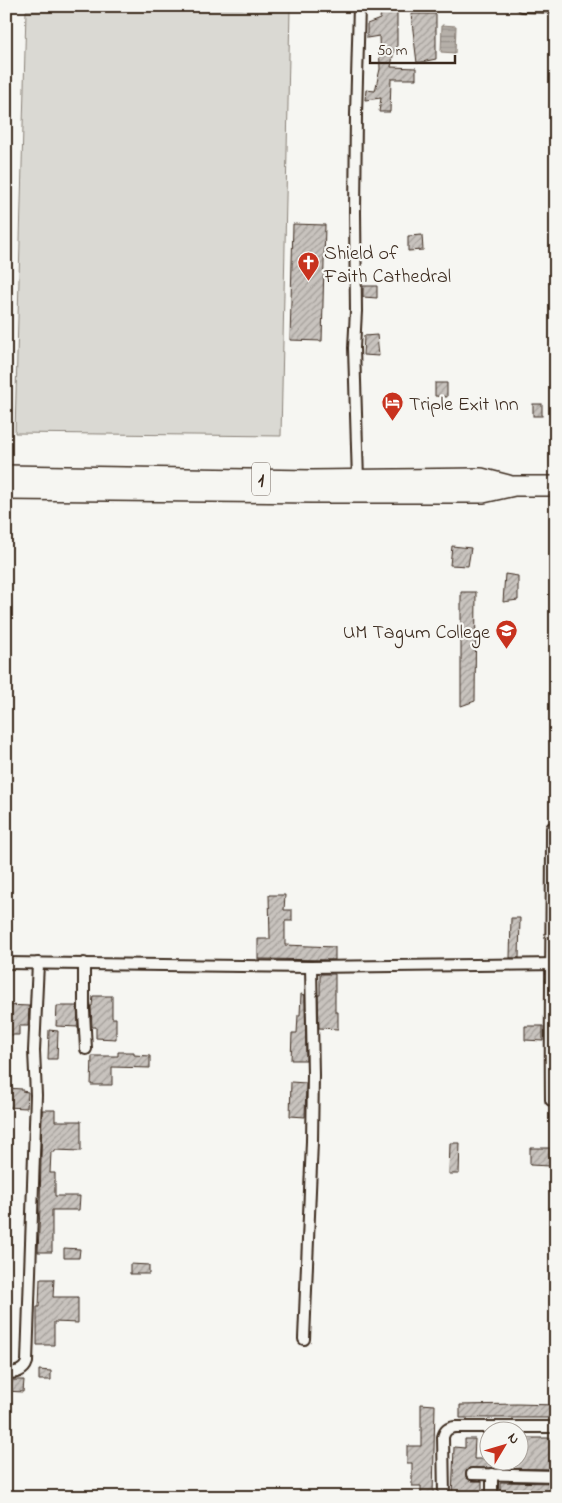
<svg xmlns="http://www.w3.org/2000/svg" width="562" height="1503" font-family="'Indie Flower',sans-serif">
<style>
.grass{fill:#dad9d3;stroke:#8a8278}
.water{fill:url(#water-rules);stroke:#857a71}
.building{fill:url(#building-hatch);stroke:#3b2a1e}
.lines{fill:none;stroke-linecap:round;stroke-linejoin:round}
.street-casing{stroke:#3b2a1e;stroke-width:14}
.highway-casing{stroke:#3b2a1e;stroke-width:22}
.street{stroke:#f6f6f2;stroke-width:10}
.highway{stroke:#f6f6f2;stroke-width:19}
.labels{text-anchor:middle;stroke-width:4.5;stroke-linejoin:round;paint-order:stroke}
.shield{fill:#f6f6f2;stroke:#73675e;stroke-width:1}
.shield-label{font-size:19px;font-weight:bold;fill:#3b2a1e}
.poi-label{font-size:20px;fill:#3b2a1e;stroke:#f6f6f2;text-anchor:start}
</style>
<defs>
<pattern id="water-rules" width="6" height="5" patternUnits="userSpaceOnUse" patternTransform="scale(1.25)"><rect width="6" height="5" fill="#b6b0a9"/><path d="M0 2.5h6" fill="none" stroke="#958f89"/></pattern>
<pattern id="building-hatch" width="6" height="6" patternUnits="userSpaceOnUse" patternTransform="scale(1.25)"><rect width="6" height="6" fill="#c8c3be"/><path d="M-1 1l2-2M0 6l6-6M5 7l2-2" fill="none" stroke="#a49f9a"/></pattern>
</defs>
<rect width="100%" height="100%" fill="#f6f6f2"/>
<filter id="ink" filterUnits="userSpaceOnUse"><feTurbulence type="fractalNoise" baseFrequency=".02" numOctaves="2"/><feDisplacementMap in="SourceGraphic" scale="10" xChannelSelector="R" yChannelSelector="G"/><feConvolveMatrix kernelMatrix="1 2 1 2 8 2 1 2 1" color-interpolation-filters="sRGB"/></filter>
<g filter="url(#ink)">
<polygon class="grass" points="290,8 281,436 15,433 26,11"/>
<polygon class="water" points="442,25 456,26 455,53 441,52"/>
<g class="building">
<polygon points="381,9 397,10 397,50 394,50 391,67 416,68 416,79 391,79 390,112 379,112 381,98 365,100 366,90 375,91 380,69 379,36 367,38 367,24 380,19"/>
<polygon points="411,14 436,14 436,59 417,63"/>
<polygon points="293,224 325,225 322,341 290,340"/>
<polygon points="422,235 423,250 408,251 408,236"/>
<polygon points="363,286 377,286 377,298 363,297"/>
<polygon points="377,335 379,356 363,355 364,336"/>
<polygon points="435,383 447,383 447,397 435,396"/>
<rect x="533" y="404" width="9" height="12"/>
<polygon points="452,546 471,548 468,566 450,565"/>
<polygon points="505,574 518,576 518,600 503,602"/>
<polygon points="461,592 476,592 475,701 461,706"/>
<polygon points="269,895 285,895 284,910 292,910 292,921 285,921 285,945 335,947 335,960 258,959 258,939 270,939"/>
<polygon points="511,918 520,918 519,958 510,958"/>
<polygon points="320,974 335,974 335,1012 338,1012 338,1029 319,1028 318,995 320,995"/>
<polygon points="301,994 305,995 306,1060 291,1060 292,1033 297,1033 298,1015 300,1015"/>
<polygon points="93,996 112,996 112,1018 116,1018 116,1039 96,1038 96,1027 92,1027 91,1006 92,1006"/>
<polygon points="6,1005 29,1006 28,1026 19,1026 19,1035 7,1035"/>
<polygon points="57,1006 77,1006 78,1027 56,1026"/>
<polygon points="525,1026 543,1026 543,1041 525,1040"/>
<polygon points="49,1030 58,1031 57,1059 48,1059"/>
<polygon points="118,1052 134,1052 134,1055 150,1056 150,1068 112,1067 112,1085 91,1085 92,1056 118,1056"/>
<polygon points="291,1082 306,1083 305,1117 290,1116"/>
<polygon points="6,1088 22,1089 22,1091 28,1092 27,1108 6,1107"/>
<polygon points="42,1110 55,1110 55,1121 81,1121 81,1151 55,1150 55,1152 51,1152 50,1173 55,1173 55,1196 80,1196 79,1210 52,1210 52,1252 38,1252 40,1207"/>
<polygon points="450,1143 460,1143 459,1174 449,1174"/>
<polygon points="530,1148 550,1148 550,1166 530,1165"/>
<polygon points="64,1248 80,1249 79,1258 64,1258"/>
<polygon points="130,1264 149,1265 149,1274 130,1274"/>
<polygon points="40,1279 54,1279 53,1297 78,1297 78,1323 54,1322 54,1345 37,1345 37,1307 39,1307"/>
<polygon points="39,1370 51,1371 51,1380 39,1380"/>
<polygon points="6,1380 24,1380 23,1392 6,1391"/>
<polygon points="421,1404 435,1405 433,1496 421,1495 421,1486 412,1486 412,1463 407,1463 407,1446 421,1446"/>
<polygon points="517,1404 556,1405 556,1418 460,1418 460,1405"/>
<polygon points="520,1438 556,1438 556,1469 469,1468 466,1471 466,1477 471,1481 482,1481 482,1495 462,1495 462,1497 452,1497 454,1447 465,1448 465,1439 475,1439 474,1459 490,1459 490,1460 520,1460"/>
<polygon points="500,1482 556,1483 556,1497 500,1497"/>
</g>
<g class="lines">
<defs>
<g id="street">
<polyline points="522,6 556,7"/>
<polyline points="358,480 354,348 356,311 355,212 356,115 359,6"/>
<polyline points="6,963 311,967 556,964"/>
<polyline points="84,963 84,1011 86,1049"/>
<path d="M551,1100C550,1009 552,919 552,828"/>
<polyline points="304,1339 312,1141 313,1075 311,967"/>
<path d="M6,1373C15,1373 24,1372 27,1362L36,1095L34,1051L38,963"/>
<polyline points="472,1474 556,1476"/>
<path d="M444,1497L443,1437C445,1430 448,1428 455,1427H556"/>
<polyline points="492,1497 492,1474"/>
</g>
<g id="highway">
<polyline points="6,475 312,480 481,478 508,485"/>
<polyline points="6,490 312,493 483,493 514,486 556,486"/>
</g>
</defs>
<use href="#street" class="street-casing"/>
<use href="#highway" class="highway-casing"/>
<use href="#street" class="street"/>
<use href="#highway" class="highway"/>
</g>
</g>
<defs>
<symbol id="church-pin" viewBox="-11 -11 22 30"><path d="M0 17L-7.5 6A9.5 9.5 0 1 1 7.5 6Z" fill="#c8321e" stroke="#f6f6f2"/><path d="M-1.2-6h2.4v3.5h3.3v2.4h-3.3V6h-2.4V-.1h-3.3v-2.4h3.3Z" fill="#fff"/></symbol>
<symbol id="hotel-pin" viewBox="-11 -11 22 30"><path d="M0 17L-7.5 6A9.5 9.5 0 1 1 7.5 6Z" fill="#c8321e" stroke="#f6f6f2"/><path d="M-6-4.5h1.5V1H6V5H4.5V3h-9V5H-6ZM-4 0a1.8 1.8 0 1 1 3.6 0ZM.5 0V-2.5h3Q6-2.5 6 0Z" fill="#fff"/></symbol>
<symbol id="university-pin" viewBox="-11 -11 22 30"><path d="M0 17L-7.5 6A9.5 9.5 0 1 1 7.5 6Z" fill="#c8321e" stroke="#f6f6f2"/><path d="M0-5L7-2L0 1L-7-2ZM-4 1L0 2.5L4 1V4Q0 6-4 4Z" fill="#fff"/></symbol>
</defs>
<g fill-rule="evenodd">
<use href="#church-pin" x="296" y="250" width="25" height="34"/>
<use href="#hotel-pin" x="380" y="390" width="25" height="34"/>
<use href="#university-pin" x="494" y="618" width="25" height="34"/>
</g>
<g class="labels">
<rect class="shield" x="252" y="462.5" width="18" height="33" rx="4"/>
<g class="shield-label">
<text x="261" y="486">1</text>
</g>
<g class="poi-label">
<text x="324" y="259">Shield of<tspan x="324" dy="23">Faith Cathedral</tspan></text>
<text x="409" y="410">Triple Exit Inn</text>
<text x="490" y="638" text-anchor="end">UM Tagum College</text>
</g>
</g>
<rect width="562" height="1503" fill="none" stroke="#f6f6f2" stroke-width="25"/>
<rect x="12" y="12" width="537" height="1478" fill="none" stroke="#3b2a1e" stroke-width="2" filter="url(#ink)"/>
<g transform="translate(504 1446) rotate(52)"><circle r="24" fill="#f6f6f2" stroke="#aba49d"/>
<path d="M0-4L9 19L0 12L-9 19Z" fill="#c8321e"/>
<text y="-8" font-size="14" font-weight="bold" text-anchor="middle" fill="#3b2a1e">N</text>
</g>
<path d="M370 55v8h85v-8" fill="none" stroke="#3b2a1e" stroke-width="2.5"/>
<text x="377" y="55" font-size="15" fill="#3b2a1e" stroke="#f6f6f2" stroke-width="4" paint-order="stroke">50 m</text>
</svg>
